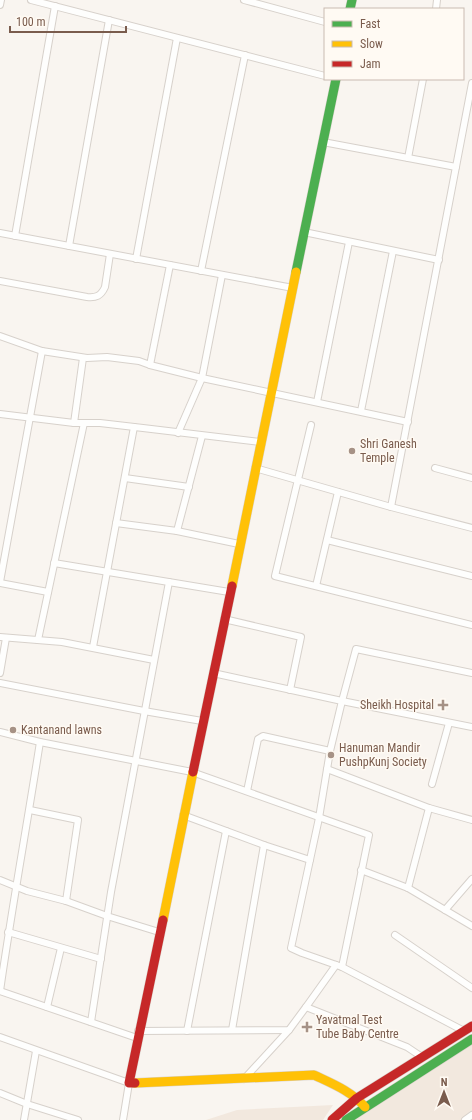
<svg xmlns="http://www.w3.org/2000/svg" width="472" height="1120" font-family="'Roboto Condensed',sans-serif">
<style>
.residential{fill:#f2e8de}
.lines{fill:none;stroke-linecap:round;stroke-linejoin:round}
.street-casing{stroke:#d7d1cb;stroke-width:8}
.fast-casing{stroke:#d9d2cb;stroke-width:10}
.slow-casing{stroke:#d9d2cb;stroke-width:10}
.jam-casing{stroke:#d9d2cb;stroke-width:10}
.street{stroke:#fefefd;stroke-width:6}
.fast{stroke:#4caf50;stroke-width:9}
.slow{stroke:#ffc107;stroke-width:9}
.jam{stroke:#c62828;stroke-width:9}
.poi-dot{fill:#a69286;stroke:#fffaf3;stroke-width:1.5}
.labels{text-anchor:middle;stroke-width:3;stroke-linejoin:round;paint-order:stroke}
.poi-label{font-size:12px;fill:#7a5c4d;stroke:#fffaf3;text-anchor:start}
</style>
<rect width="100%" height="100%" fill="#f9f5f0"/>
<g class="residential">
<polygon points="472,1043 472,1120 355,1120"/>
<polygon points="333,1105 323,1120 206,1120 237,1110"/>
</g>
<g class="lines">
<defs>
<g id="street">
<polyline points="31,0 325,76"/>
<polyline points="244,0 325,22"/>
<polyline points="0,5 1,0"/>
<polyline points="436,9 437,0"/>
<polyline points="323,142 456,167"/>
<polyline points="408,158 423,79"/>
<polyline points="304,232 439,260"/>
<polyline points="0,233 293,288"/>
<polyline points="15,236 55,6"/>
<polyline points="69,246 109,20"/>
<polyline points="136,259 177,38"/>
<polyline points="201,271 245,55"/>
<path d="M0,281L87,297C96,298 101,296 105,287L110,254"/>
<polyline points="0,336 42,351 87,358 107,357 139,361 150,365 202,378 408,422"/>
<polyline points="150,365 170,265"/>
<polyline points="317,402 349,242"/>
<polyline points="361,411 393,251"/>
<polyline points="0,414 74,423 100,423 143,428 260,442"/>
<polyline points="74,423 83,358"/>
<polyline points="311,425 275,576 472,625"/>
<polyline points="178,433 202,378 222,275"/>
<polyline points="255,468 391,507 472,528"/>
<polyline points="435,468 472,478"/>
<polyline points="125,478 189,487"/>
<polyline points="391,507 472,83"/>
<polyline points="116,523 177,531 239,544"/>
<polyline points="177,531 202,436"/>
<polyline points="327,540 472,576"/>
<polyline points="54,563 229,592"/>
<polyline points="0,582 42,351"/>
<polyline points="0,583 48,592"/>
<polyline points="316,586 338,492"/>
<polyline points="224,619 301,637 290,690"/>
<polyline points="0,637 62,642 154,660"/>
<polyline points="38,640 84,423"/>
<polyline points="93,647 134,427"/>
<polyline points="0,673 6,638"/>
<polyline points="213,673 342,701 472,727"/>
<polyline points="0,683 144,711 202,721"/>
<polyline points="0,732 40,742 192,772 369,835 342,967"/>
<polyline points="327,769 429,808 472,820"/>
<polyline points="432,784 449,723"/>
<polyline points="247,791 258,739 263,736 330,751"/>
<polyline points="30,810 78,820 66,901"/>
<polyline points="183,815 264,845 310,860"/>
<polyline points="361,870 408,888 472,926"/>
<polyline points="0,880 27,891 66,901 107,916 159,932"/>
<polyline points="408,888 429,808"/>
<polyline points="445,910 472,879"/>
<polyline points="8,932 101,959"/>
<polyline points="395,935 472,988"/>
<path d="M0,991C12,907 27,825 40,742"/>
<polyline points="0,991 137,1038"/>
<polyline points="47,1007 61,948"/>
<polyline points="306,1007 336,965"/>
<polyline points="91,1022 111,892 169,582"/>
<polyline points="232,1030 264,845"/>
<polyline points="138,1031 289,1030 306,1007 407,1047 422,1057"/>
<polyline points="187,1031 226,831"/>
<polyline points="464,1031 342,967 302,953 291,948 319,818 330,751 342,701 356,649 472,673"/>
<polyline points="0,1037 129,1083 123,1120"/>
<polyline points="244,1079 289,1030"/>
<polyline points="0,1093 27,1104 78,1120"/>
<polyline points="24,1120 36,1051"/>
<polyline points="465,1120 472,1115"/>
</g>
<g id="fast">
<polyline points="350,9 352,0"/>
<polyline points="296,272 336,79"/>
<polyline points="346,1120 472,1039"/>
</g>
<g id="slow">
<polyline points="232,586 296,272"/>
<polyline points="163,920 193,772"/>
<path d="M135,1083L314,1075C333,1084 351,1091 365,1107"/>
</g>
<g id="jam">
<polyline points="193,772 232,586"/>
<polyline points="135,1083 129,1083 163,920"/>
<polyline points="332,1120 357,1098 472,1026"/>
</g>
</defs>
<use href="#street" class="street-casing"/>
<use href="#fast" class="fast-casing"/>
<use href="#slow" class="slow-casing"/>
<use href="#jam" class="jam-casing"/>
<use href="#street" class="street"/>
<use href="#fast" class="fast"/>
<use href="#slow" class="slow"/>
<use href="#jam" class="jam"/>
</g>
<g class="poi-dot">
<circle cx="352" cy="451" r="4"/>
<path d="M441 699h4v4h4v4h-4v4h-4v-4h-4v-4h4z"/>
<circle cx="13" cy="730" r="4"/>
<circle cx="331" cy="755" r="4"/>
<path d="M305 1021h4v4h4v4h-4v4h-4v-4h-4v-4h4z"/>
</g>
<g class="labels">
<g class="poi-label">
<text x="360" y="448">Shri Ganesh<tspan x="360" dy="14">Temple</tspan></text>
<text x="434" y="709" text-anchor="end">Sheikh Hospital</text>
<text x="21" y="734">Kantanand lawns</text>
<text x="339" y="752">Hanuman Mandir<tspan x="339" dy="14">PushpKunj Society</tspan></text>
<text x="316" y="1024">Yavatmal Test<tspan x="316" dy="14">Tube Baby Centre</tspan></text>
</g>
</g>
<rect x="324" y="8" width="140" height="72" fill="#fffaf3" stroke="#cabbb1"/>
<rect x="332" y="21" width="20" height="6" fill="#4caf50" stroke="#cabbb1"/>
<text x="360" y="28" font-size="12" fill="#7a5c4d">Fast</text>
<rect x="332" y="41" width="20" height="6" fill="#ffc107" stroke="#cabbb1"/>
<text x="360" y="48" font-size="12" fill="#7a5c4d">Slow</text>
<rect x="332" y="61" width="20" height="6" fill="#c62828" stroke="#cabbb1"/>
<text x="360" y="68" font-size="12" fill="#7a5c4d">Jam</text>
<g transform="translate(444 1092)" stroke="#fffaf3" stroke-width="3" paint-order="stroke">
<path d="M0-3L7 15L0 10L-7 15Z" fill="#7a5c4d"/>
<text y="-6" font-size="11" font-weight="bold" text-anchor="middle" fill="#7a5c4d">N</text>
</g>
<path d="M10 26v6h116v-6" fill="none" stroke="#7a5c4d" stroke-width="2"/>
<text x="16" y="26" font-size="12" fill="#7a5c4d" stroke="#fffaf3" stroke-width="3" paint-order="stroke">100 m</text>
</svg>
